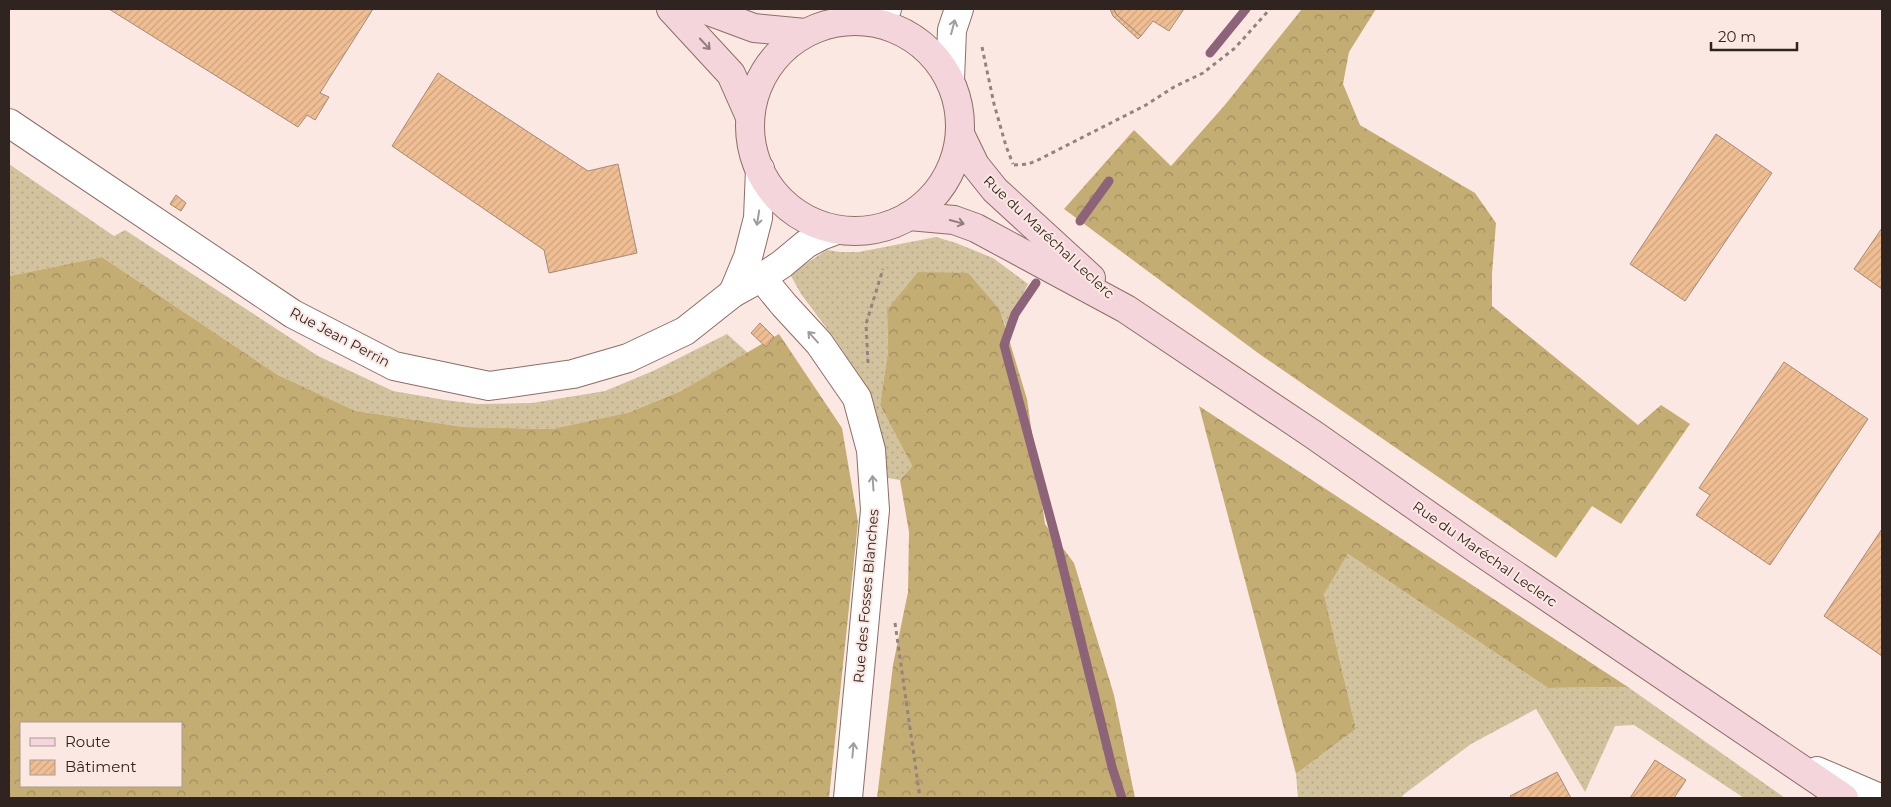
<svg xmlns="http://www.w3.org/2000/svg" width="1891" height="807" font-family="Montserrat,sans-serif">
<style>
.grass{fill:url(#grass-dots)}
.forest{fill:url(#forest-crowns);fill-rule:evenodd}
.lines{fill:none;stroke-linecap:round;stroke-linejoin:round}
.stream{stroke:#8d6379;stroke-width:9}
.building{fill:url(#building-hatch);stroke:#a28b78}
.minor-casing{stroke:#8b6e66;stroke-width:30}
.secondary-casing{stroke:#8b6e66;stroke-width:30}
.path{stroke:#93837f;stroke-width:3;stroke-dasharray:4 4;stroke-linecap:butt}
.minor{stroke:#fff;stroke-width:28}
.secondary{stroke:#f4d5db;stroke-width:28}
.oneway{stroke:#a29c9b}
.oneway2{stroke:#927c7e}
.labels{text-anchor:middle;stroke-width:4;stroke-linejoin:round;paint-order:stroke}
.street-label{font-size:14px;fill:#302421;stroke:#fce8e2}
</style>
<defs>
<pattern id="grass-dots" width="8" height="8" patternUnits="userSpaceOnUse" patternTransform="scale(1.25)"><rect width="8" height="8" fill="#d2c29d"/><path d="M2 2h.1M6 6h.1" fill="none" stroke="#b5a787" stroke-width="1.8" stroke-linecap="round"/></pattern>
<pattern id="forest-crowns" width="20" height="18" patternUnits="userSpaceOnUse" patternTransform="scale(1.25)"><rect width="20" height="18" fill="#c4ad73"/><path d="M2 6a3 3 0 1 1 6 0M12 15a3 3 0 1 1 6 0" fill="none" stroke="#a08d5e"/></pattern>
<pattern id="building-hatch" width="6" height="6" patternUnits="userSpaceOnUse" patternTransform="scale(1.25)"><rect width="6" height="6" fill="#f0be93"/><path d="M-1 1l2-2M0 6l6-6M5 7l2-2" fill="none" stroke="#cea37e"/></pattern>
</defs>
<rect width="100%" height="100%" fill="#fce8e2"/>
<g class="grass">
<polygon points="9,164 114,236 125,230 318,356 393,391 445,400 477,404 532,403 605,391 653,371 727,334 748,353 681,391 624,414 552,429 464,427 356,411 278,375 102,257 9,276"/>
<polygon points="936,237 956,243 993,258 1028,284 1006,328 1000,310 887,310 888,351 880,405 912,466 900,480 882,477 871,411 859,375 834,338 801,294 790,274 827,250 840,252 859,252"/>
<polygon points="1348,554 1548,688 1628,687 1785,798 1744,798 1634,725 1615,726 1585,792 1536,709 1471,744 1403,795 1402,798 1298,798 1296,774 1356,729 1324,594"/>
</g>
<g class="forest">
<polygon points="1302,9 1376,9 1349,52 1343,84 1360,125 1475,193 1496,223 1492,274 1492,306 1638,425 1661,405 1690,424 1621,524 1592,506 1556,558 1258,353 1064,209 1134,130 1171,166 1224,106"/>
<path d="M102,257L278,375L356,411L464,427L552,429L627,413L681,391L779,334L842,428L858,522L829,798H9V276ZM21,723H181V786H21Z"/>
<polygon points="918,272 968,273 1000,310 1027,399 1045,524 1074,563 1114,695 1135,798 877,798 893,665 908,592 909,532 900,480 912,466 880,405 888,351 887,310"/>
<polygon points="1199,406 1628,687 1548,688 1348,554 1324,594 1356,729 1296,774"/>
</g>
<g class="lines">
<g class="stream">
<polyline points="1210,53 1246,9"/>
<polyline points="1080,221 1109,181"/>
<polyline points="1036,283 1015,314 1004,345 1057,543 1112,767 1122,798"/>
</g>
</g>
<g class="building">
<polygon points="109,9 373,9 320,93 329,97 315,120 307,115 298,127"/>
<polygon points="1110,9 1114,9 1116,14 1141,36 1138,39 1113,16"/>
<polygon points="1114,9 1184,9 1169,31 1153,21 1141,36 1116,14"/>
<polygon points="438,73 588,171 618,164 637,253 549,273 544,250 392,146"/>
<polygon points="1716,134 1772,173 1685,301 1630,264"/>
<polygon points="176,195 186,203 181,211 170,204"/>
<polygon points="1882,228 1882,289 1854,269"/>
<polygon points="760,323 774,337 766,347 751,333"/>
<polygon points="1784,362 1868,419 1770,565 1696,515 1710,495 1699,488"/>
<polygon points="1882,529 1882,656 1824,616"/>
<polygon points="1655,760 1686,780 1674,798 1630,798"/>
<polygon points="1557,772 1571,798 1512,798 1510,796"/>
</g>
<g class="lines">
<defs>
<g id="minor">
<polyline points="861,19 887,9"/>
<polyline points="950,80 952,30 959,9"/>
<polyline points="9,123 293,314 394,366 489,386 573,374 628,358 685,331 733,293 764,276 782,264 806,244 821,236 837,230"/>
<polyline points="764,276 770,288 784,305 819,343 857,398 871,450 875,510 848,798"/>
<polyline points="733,293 748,257 758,218 760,169"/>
<polyline points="1817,771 1880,798"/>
</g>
<g id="secondary">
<polyline points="671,9 731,74 750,117"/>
<polyline points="703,9 754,28 805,33"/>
<circle cx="855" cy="126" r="105"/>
<polyline points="961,136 975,165 995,190 1091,278"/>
<polyline points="909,216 954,220 976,228 1126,309 1314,435 1478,550 1844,798"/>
</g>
</defs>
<use href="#minor" class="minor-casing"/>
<use href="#secondary" class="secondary-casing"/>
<g class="path">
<polyline points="982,47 994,104 1006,146 1013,164"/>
<polyline points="1014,165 1028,164 1038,160 1146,105 1174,87 1203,73 1235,48 1270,9"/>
<polyline points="868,363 866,324 883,269"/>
<polyline points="895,623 920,798"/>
</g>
<use href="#minor" class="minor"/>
<use href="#secondary" class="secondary"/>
</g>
<defs><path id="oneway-shaft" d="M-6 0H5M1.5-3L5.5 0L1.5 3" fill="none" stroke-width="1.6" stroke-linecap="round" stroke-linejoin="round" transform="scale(1.25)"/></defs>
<g class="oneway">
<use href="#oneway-shaft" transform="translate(953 27) rotate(-75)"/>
<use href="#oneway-shaft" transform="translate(758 218) rotate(99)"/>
<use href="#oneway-shaft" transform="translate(813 337) rotate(-132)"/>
<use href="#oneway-shaft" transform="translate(873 483) rotate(-94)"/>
<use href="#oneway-shaft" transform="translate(853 750) rotate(-85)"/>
</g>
<g class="oneway2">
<use href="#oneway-shaft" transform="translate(705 44) rotate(47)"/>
<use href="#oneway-shaft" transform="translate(957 222) rotate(15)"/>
</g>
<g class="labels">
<g class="street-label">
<text transform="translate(1049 237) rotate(43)" y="5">Rue du Maréchal Leclerc</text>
<text transform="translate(340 337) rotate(28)" y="5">Rue Jean Perrin</text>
<text transform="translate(1485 554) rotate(35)" y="5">Rue du Maréchal Leclerc</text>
<text transform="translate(866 596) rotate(-85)" y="5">Rue des Fosses Blanches</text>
</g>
</g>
<rect width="1891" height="807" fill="none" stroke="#302421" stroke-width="20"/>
<rect x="20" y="722" width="162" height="65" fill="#fce8e2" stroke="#aa9a95"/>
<rect x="30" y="738" width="25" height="8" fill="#f4d5db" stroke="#aa9a95"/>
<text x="65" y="747" font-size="15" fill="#302421">Route</text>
<rect x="30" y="760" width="25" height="15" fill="url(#building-hatch)" stroke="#aa9a95"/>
<text x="65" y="772" font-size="15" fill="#302421">Bâtiment</text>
<path d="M1711 42v8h86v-8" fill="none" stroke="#302421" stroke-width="2.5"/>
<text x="1718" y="42" font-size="15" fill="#302421" stroke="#fce8e2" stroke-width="4" paint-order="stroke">20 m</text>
</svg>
